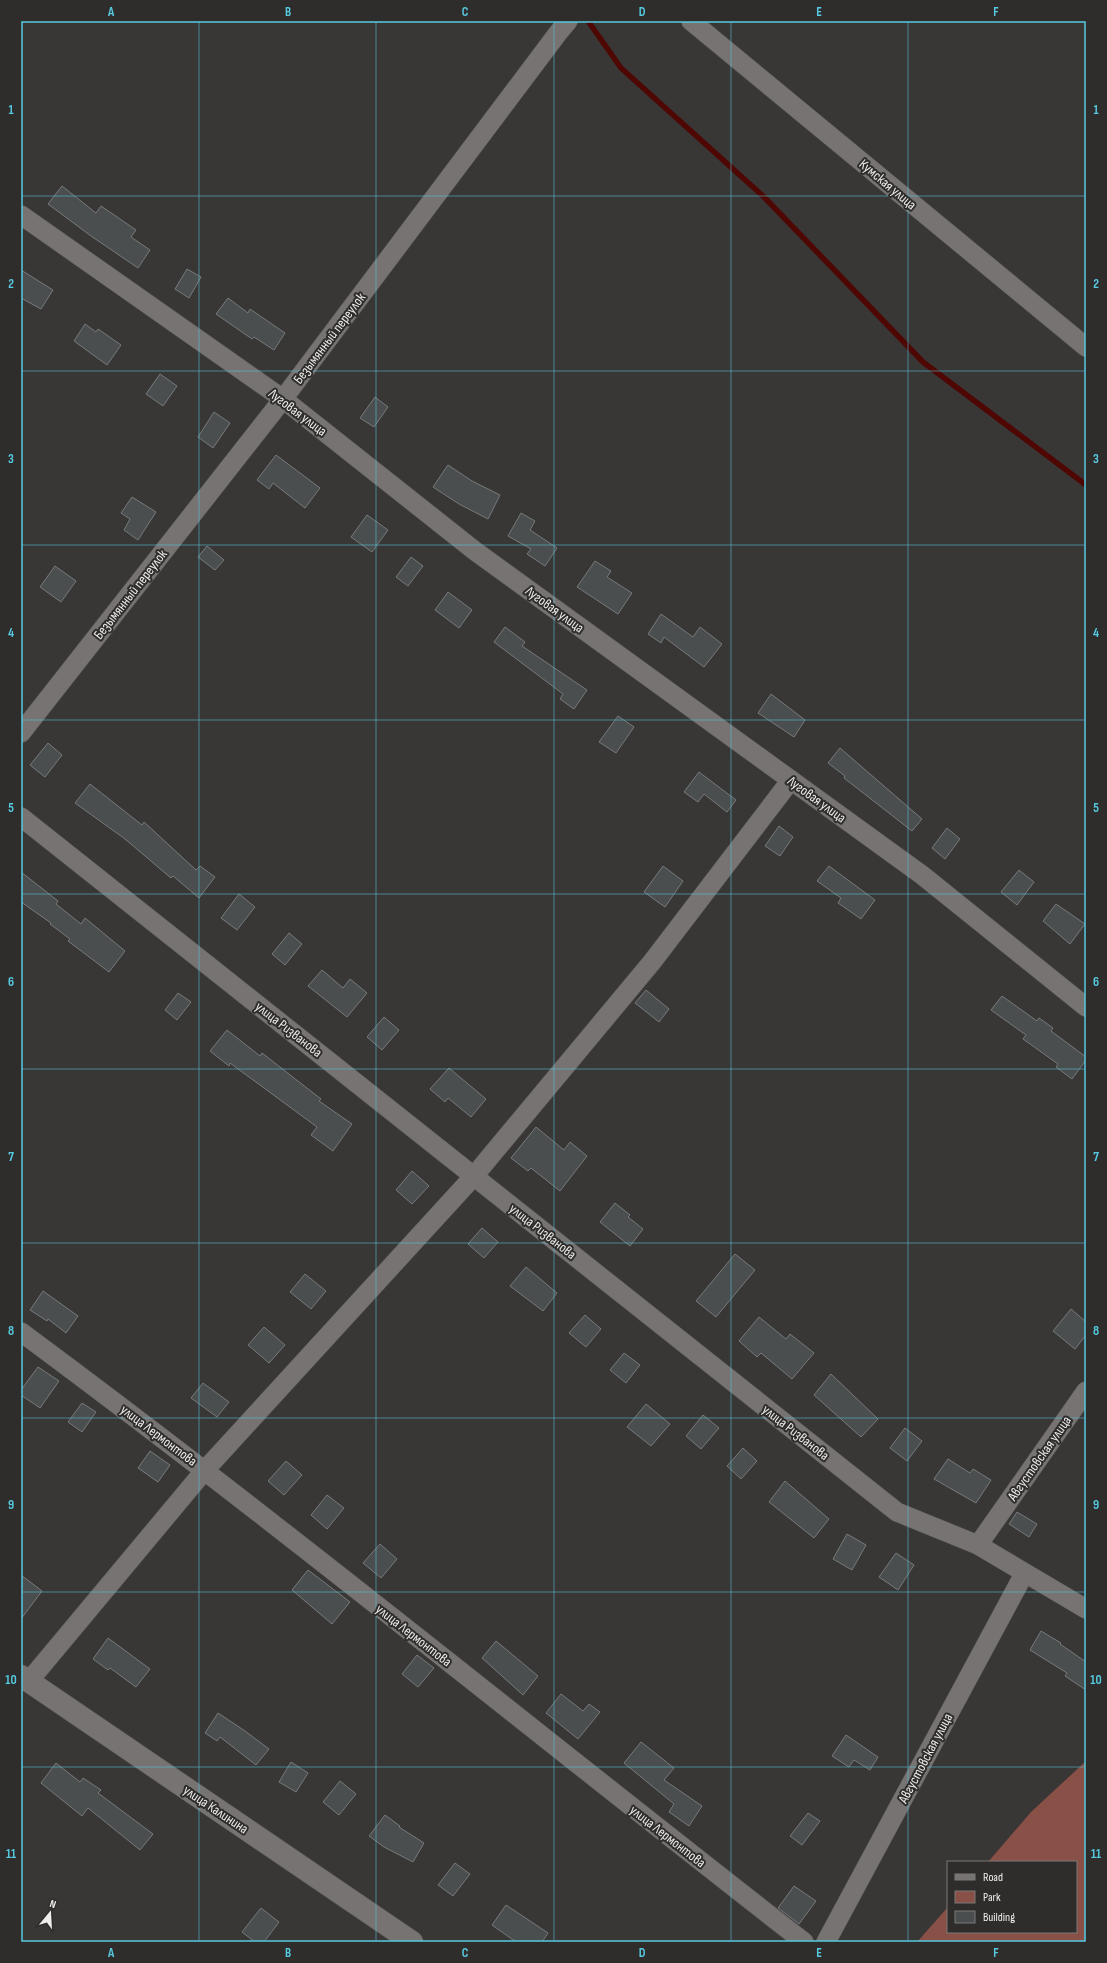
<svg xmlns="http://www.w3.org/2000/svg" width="1107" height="1963" font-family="'Sofia Sans Condensed',sans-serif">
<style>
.green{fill:#885047}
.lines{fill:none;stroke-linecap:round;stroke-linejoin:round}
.stream{stroke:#4e0703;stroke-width:5.5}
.building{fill:#4b4e4f;stroke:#777a7b}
.minor-casing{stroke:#565453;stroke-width:20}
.tertiary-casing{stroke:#565453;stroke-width:23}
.minor{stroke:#777373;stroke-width:19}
.tertiary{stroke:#777373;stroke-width:22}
.grid{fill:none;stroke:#55cae0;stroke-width:1;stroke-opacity:0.55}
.labels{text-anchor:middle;stroke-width:4;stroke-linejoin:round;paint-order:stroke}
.street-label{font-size:14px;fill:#efedec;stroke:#2f2c2c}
.neatline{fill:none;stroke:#55cae0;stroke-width:1.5}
.grid-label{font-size:13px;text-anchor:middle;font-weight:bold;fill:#55cae0}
</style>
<rect width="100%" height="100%" fill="#393636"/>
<polygon class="green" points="1086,1761 1086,1942 917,1942 948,1907 948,1932 1076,1932 1076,1862 988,1862 1031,1812"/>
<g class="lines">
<polyline class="stream" points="588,21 621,68 764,197 923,362 1086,485"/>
</g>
<g class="building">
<polygon points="62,186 96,213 101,206 136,230 131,237 150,250 138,268 91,236 48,204"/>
<polygon points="187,269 201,277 189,298 175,289"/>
<polygon points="21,270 53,290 41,309 21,298"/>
<polygon points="228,298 248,313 250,309 285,333 274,350 254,337 252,339 216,314"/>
<polygon points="85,324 96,332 98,329 121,345 107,365 74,341"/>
<polygon points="160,374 177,386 163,406 146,394"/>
<polygon points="375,397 388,407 374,427 360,418"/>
<polygon points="214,412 230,423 213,448 198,437"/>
<polygon points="276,455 320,488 305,508 273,483 269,489 257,480"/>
<polygon points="448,465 472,481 500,495 488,519 459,504 433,487"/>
<polygon points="132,497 156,512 138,540 124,530 130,519 121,513"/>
<polygon points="521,513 535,521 530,530 557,548 545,566 527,554 531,549 508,536"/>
<polygon points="367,515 388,530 372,552 351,537"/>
<polygon points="207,546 224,560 215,570 198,557"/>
<polygon points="411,557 423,566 408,586 396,577"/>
<polygon points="595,561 611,571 607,577 632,593 618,614 577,587"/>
<polygon points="55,566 76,581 61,602 40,587"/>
<polygon points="448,592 472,610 459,628 435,610"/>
<polygon points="661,614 693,637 700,627 722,644 704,667 664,637 661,643 648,634"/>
<polygon points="505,627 525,642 522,646 587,690 574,709 560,699 563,694 494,642"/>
<polygon points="771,694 805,720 794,737 758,713"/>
<polygon points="618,716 634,727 616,753 599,742"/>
<polygon points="48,743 62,755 45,777 30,765"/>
<polygon points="840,748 922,819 912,831 844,778 845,776 828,763"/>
<polygon points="699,772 736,800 727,812 704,794 698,802 684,792"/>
<polygon points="90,784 142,825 144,822 196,870 200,866 215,877 199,898 173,876 171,878 125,839 75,803"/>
<polygon points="779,826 793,837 780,856 765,846"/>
<polygon points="947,828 960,839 945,859 932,848"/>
<polygon points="663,866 683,881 665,907 644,892"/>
<polygon points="829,866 875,900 861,919 838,903 841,898 817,881"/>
<polygon points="1019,870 1034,882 1017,905 1001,892"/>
<polygon points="21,872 58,901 56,904 81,924 85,918 125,951 109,972 68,941 70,939 50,924 51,923 21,902"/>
<polygon points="239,894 255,907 237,930 221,918"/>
<polygon points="1056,904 1085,924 1070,944 1043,921"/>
<polygon points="289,933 302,944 285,965 272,954"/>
<polygon points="322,970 343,988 350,979 367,993 347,1017 308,986"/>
<polygon points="646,990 669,1009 659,1022 635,1003"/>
<polygon points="178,993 191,1002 177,1020 165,1010"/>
<polygon points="1002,996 1037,1021 1039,1018 1053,1028 1051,1031 1086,1057 1086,1060 1072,1079 1056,1067 1058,1064 1023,1039 1026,1035 991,1010"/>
<polygon points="384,1017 399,1030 382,1050 367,1037"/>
<polygon points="227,1030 260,1056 262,1053 294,1078 321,1099 319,1101 352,1124 333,1151 311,1135 317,1127 230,1063 229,1066 210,1051"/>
<polygon points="449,1068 486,1099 471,1117 448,1098 445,1102 430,1089"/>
<polygon points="536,1127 564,1150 570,1142 587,1156 560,1191 531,1168 528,1171 511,1158"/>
<polygon points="412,1171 429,1186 412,1204 396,1190"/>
<polygon points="615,1203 630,1215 628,1217 643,1229 630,1246 600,1222"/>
<polygon points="482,1228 498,1242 484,1258 468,1244"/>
<polygon points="735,1254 755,1270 716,1317 696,1301"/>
<polygon points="526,1267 557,1293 543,1311 510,1286"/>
<polygon points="305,1274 326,1291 311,1309 290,1292"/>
<polygon points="43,1291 78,1316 66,1333 48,1319 47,1321 30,1310"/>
<polygon points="1071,1309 1086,1322 1086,1335 1075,1349 1053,1331"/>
<polygon points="585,1315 601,1329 586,1347 569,1333"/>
<polygon points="759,1317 786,1339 790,1334 814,1353 792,1379 761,1353 757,1357 739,1341"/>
<polygon points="264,1327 285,1345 269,1363 248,1345"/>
<polygon points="624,1353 640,1365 626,1383 610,1370"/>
<polygon points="38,1367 59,1381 40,1408 21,1395 21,1390"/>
<polygon points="831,1374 878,1419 861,1437 814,1395"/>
<polygon points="203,1383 229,1402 217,1417 191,1398"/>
<polygon points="82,1403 96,1412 82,1432 68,1422"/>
<polygon points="646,1404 670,1424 651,1446 627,1427"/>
<polygon points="703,1415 719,1428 701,1449 686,1436"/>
<polygon points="905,1428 922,1441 907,1461 890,1448"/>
<polygon points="743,1448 757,1461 741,1479 727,1466"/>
<polygon points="150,1451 170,1465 158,1482 138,1468"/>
<polygon points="948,1459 970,1473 973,1469 991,1480 976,1503 934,1479"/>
<polygon points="286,1461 302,1475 284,1495 268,1481"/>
<polygon points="785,1481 829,1519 814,1538 769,1502"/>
<polygon points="327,1495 344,1508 327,1529 311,1515"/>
<polygon points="1017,1512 1037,1524 1029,1537 1009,1524"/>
<polygon points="847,1534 866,1545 852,1570 833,1559"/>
<polygon points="380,1544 397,1559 381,1578 363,1563"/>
<polygon points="896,1553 914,1565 898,1590 879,1577"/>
<polygon points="308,1570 350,1602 332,1624 292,1590"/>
<polygon points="21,1575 42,1591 21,1619"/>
<polygon points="1041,1631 1061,1643 1060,1644 1086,1662 1086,1690 1065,1676 1067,1673 1030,1650"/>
<polygon points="108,1638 150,1669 136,1687 110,1668 108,1670 93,1659"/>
<polygon points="496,1641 538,1676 523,1695 482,1658"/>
<polygon points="417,1655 434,1668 418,1687 402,1674"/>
<polygon points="561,1694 583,1711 589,1704 600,1712 578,1739 546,1713"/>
<polygon points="218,1713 245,1731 269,1749 256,1765 220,1737 217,1741 205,1733"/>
<polygon points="846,1735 878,1757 870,1770 854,1760 849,1767 832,1756"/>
<polygon points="641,1742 674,1768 664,1780 702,1806 689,1826 669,1812 674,1804 624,1763"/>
<polygon points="291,1762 308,1773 296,1792 279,1782"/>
<polygon points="56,1763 80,1782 83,1778 101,1790 98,1793 153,1834 140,1850 88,1808 82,1816 41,1783"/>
<polygon points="340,1781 356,1794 339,1815 323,1802"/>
<polygon points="808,1813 820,1821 802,1845 790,1836"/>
<polygon points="385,1815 400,1826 399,1827 424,1843 413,1862 384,1847 369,1836"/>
<polygon points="455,1863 470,1874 453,1896 438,1885"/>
<polygon points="794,1886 816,1901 799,1924 778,1908"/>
<polygon points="506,1905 548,1933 542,1942 516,1942 492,1925"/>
<polygon points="261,1908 279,1922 264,1942 255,1942 242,1932"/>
</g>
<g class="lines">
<defs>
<g id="minor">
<polyline points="691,21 1086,347"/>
<polyline points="21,215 283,399 475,551 922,875 1086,1007"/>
<polyline points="21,733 283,399 558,33 568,21"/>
<polyline points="21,817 897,1512 978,1545 1086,1609"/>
<path d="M21,1332C287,1529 543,1739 804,1942"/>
<polyline points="978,1545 1086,1391"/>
<polyline points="29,1681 205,1470 474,1176 652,962 791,780"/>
<polyline points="826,1942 1024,1574"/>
</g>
<polyline id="tertiary" points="21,1676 412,1942"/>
</defs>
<use href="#minor" class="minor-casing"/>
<use href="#tertiary" class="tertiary-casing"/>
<use href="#minor" class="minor"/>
<use href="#tertiary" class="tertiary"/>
</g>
<path class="grid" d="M199,21V1942M376,21V1942M554,21V1942M731,21V1942M908,21V1942M21,196H1086M21,371H1086M21,545H1086M21,720H1086M21,894H1086M21,1069H1086M21,1243H1086M21,1418H1086M21,1592H1086M21,1767H1086"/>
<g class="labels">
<g class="street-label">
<text transform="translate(888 184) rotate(40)" y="5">Кумская улица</text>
<text transform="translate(329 338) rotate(-53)" y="5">Безымянный переулок</text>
<text transform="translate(298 412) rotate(37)" y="5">Луговая улица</text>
<text transform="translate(130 594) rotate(-52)" y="5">Безымянный переулок</text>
<text transform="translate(555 609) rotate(36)" y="5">Луговая улица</text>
<text transform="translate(817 799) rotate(36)" y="5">Луговая улица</text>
<text transform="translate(289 1029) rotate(38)" y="5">улица Ризванова</text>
<text transform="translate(543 1231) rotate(38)" y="5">улица Ризванова</text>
<text transform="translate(796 1432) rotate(38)" y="5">улица Ризванова</text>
<text transform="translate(159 1435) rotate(37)" y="5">улица Лермонтова</text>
<text transform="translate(1039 1458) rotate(-55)" y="5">Августовская улица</text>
<text transform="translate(414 1635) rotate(38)" y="5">улица Лермонтова</text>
<text transform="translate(925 1758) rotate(-62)" y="5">Августовская улица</text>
<text transform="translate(216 1809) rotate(34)" y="5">улица Калинина</text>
<text transform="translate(668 1836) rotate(38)" y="5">улица Лермонтова</text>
</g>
</g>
<rect width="1107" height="1963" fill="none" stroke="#2f2c2c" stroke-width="44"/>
<rect x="947" y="1861" width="130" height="72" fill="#2f2c2c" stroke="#7c7979"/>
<rect x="955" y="1874" width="20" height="6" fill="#777373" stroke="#7c7979"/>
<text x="983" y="1881" font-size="12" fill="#efedec">Road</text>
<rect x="955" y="1891" width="20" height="12" fill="#885047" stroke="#7c7979"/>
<text x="983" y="1901" font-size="12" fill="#efedec">Park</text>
<rect x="955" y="1911" width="20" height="12" fill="#4b4e4f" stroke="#7c7979"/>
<text x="983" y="1921" font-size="12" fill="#efedec">Building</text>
<g transform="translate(50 1913) rotate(18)" stroke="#2f2c2c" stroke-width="3" paint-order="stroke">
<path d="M0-3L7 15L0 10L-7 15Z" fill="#efedec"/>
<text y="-6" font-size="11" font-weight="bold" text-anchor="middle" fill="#efedec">N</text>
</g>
<rect x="22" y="22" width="1063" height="1919" class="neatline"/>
<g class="grid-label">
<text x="111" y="16">A</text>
<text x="288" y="16">B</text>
<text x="465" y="16">C</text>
<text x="642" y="16">D</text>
<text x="819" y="16">E</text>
<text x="996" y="16">F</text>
<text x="11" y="114">1</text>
<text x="1096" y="114">1</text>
<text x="11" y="288">2</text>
<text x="1096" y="288">2</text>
<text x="11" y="463">3</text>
<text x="1096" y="463">3</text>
<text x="11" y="637">4</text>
<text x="1096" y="637">4</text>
<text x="11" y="812">5</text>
<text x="1096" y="812">5</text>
<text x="11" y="986">6</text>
<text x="1096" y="986">6</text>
<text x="11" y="1161">7</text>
<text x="1096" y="1161">7</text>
<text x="11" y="1335">8</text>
<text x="1096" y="1335">8</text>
<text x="11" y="1509">9</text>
<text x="1096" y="1509">9</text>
<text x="11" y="1684">10</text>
<text x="1096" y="1684">10</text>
<text x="11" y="1858">11</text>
<text x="1096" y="1858">11</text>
<text x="111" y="1957">A</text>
<text x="288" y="1957">B</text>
<text x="465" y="1957">C</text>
<text x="642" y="1957">D</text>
<text x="819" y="1957">E</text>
<text x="996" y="1957">F</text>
</g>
</svg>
